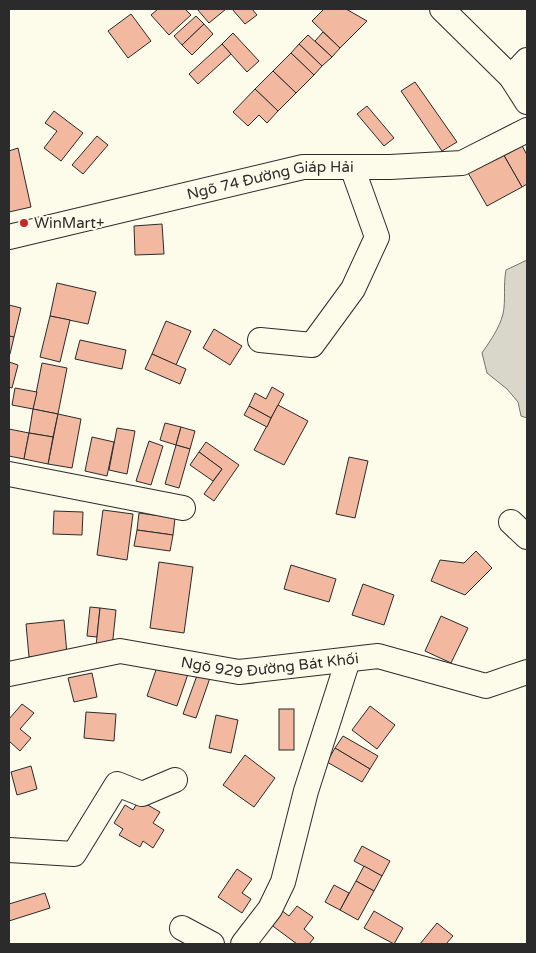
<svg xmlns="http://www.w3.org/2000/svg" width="536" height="953" font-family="'Varela Round',sans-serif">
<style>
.water{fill:#d8d7c9;stroke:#74746e}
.building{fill:#f2b8a0;stroke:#2b2b2b}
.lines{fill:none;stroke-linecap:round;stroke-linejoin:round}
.minor-casing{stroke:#2b2b2b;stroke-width:26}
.minor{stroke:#fdfbea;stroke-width:24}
.poi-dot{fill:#c62828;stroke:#fdfbea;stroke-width:2}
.labels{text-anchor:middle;stroke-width:4;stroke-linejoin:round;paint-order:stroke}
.street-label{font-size:15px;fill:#2b2b2b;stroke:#fdfbea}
.poi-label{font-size:15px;fill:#2b2b2b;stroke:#fdfbea;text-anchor:start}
</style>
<rect width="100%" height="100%" fill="#fdfbea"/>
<path class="water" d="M527,260V418L521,416L518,402L507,389L487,373L482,353C490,341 499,329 503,314C506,300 503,285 506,270Z"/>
<g class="building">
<polygon points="158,9 185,9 191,15 169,35 151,15"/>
<polygon points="197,9 226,9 209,23"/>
<polygon points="232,9 252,9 257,15 245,24"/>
<polygon points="324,9 346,9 367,21 340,48 312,21"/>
<polygon points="131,14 151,41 128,58 108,31"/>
<polygon points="196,16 204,24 182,45 174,36"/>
<polygon points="204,24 213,34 192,55 182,45"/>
<polygon points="323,32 340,48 332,57 315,41"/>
<polygon points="233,33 259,61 247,72 222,44"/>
<polygon points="308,35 332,57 322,66 299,44"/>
<polygon points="222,44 231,54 198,84 189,74"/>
<polygon points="299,44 322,66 314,75 291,53"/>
<polygon points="291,53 314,75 296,93 273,71"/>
<polygon points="273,71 296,93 278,111 255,89"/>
<polygon points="415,82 457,142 442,151 401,91"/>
<polygon points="255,89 278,111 267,123 259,115 248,126 233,112"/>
<polygon points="367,106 394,138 384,146 357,114"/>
<polygon points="54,111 83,133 61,161 44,148 57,131 45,123"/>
<polygon points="97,136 108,145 83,174 72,165"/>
<polygon points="520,142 527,155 527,184 522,187 502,152"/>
<polygon points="18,148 31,207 9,212 9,151"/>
<polygon points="502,152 522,187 487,206 467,171"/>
<polygon points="162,224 164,254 135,255 134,226"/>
<polygon points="57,283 96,292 88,324 50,316"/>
<polygon points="9,305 21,308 14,337 9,336"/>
<polygon points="50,316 70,320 60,362 40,357"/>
<polygon points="166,321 191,331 176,365 152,354"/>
<polygon points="214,329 242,346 230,365 203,348"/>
<polygon points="9,336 14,337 10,354 9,354"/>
<polygon points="80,340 126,350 122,369 75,359"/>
<polygon points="152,354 186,369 180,384 145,369"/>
<polygon points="9,362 18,365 12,388 9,387"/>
<polygon points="42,363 67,368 58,414 33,409"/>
<polygon points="272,387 284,394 271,418 249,406 255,393 266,399"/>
<polygon points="15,388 37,392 33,409 12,405"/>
<polygon points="278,405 308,421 284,465 254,450"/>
<polygon points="249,406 271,418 267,427 244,415"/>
<polygon points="33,409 58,414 53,437 29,433"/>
<polygon points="58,414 81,419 72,468 48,464"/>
<polygon points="165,423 181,427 176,445 160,440"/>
<polygon points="181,427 195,431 190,449 176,445"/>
<polygon points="117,428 135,431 127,474 109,470"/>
<polygon points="9,429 29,433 24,459 9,456"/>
<polygon points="29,433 53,437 48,464 24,459"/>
<polygon points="92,437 114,442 107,476 85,471"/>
<polygon points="149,441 163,446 151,485 136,481"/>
<polygon points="206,442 239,465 214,501 204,494 222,469 199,452"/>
<polygon points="176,445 190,449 179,488 165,484"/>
<polygon points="199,452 222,469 213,481 190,465"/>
<polygon points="349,457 368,461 355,518 336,514"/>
<polygon points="103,510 133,514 127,560 97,555"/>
<polygon points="54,511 83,512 82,535 53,534"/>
<polygon points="139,513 175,518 173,535 137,530"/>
<polygon points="137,530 173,535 170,551 134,546"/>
<polygon points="476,551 492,568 465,595 431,581 440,560 464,563"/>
<polygon points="159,562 193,567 184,633 150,628"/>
<polygon points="291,565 336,579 329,602 284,589"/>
<polygon points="363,584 394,595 384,625 352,615"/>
<polygon points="90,607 100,608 97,637 87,636"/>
<polygon points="100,608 116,610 112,648 96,646"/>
<polygon points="441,616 468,628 451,663 425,651"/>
<polygon points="64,620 67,654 29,657 26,624"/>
<polygon points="158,664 188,674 177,706 147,696"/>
<polygon points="199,670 211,675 196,718 183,714"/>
<polygon points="92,673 97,697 74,702 68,678"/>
<polygon points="22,704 34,713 20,729 31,738 20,751 9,741 9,719"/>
<polygon points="370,706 395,725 377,749 352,730"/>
<rect x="279" y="709" width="15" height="41"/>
<polygon points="86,712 116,714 114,741 84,738"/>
<polygon points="216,715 238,720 231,753 209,748"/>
<polygon points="343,736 378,756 370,769 335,748"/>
<polygon points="335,748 370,769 362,782 327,762"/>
<polygon points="245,755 275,778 254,807 223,785"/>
<polygon points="31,766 37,789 17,795 11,772"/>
<polygon points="139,800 160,812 153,823 164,830 153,848 143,841 140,847 119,835 123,829 114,823 125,805 133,810"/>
<polygon points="362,846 390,861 382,876 354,861"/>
<polygon points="364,866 382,876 374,891 356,881"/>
<polygon points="237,869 252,879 242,893 251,899 242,913 218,897"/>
<polygon points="356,881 374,891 358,920 340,910"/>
<polygon points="334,885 349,893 340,910 325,902"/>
<polygon points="45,893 50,908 9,921 9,904"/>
<polygon points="297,906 313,917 304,929 314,938 309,944 297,944 270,924 281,910 289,916"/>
<polygon points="374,911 403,928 394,944 364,928"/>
<polygon points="437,923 453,936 446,944 420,944"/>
</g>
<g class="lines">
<defs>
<g id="minor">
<polyline points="442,9 511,77 527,102"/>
<polyline points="511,77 527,60"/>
<path id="s1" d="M9,237L303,167H390L462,163L527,130"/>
<polyline points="260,340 312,345 353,289 377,237 352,167"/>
<polyline points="9,474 183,508"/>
<polyline points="511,522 527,537"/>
<path id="s2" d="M9,674L120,651L239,672L378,656L486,686L527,672"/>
<polyline points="9,850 74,854 117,784 142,794 175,780"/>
<polyline points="182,928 212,944"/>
<polyline points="243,944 270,909 283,882 306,791 348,660"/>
</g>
</defs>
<use href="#minor" class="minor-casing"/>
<use href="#minor" class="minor"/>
</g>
<circle class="poi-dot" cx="24" cy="223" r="5"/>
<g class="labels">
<g class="street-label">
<text dy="5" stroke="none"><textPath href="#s1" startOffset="268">Ngõ 74 Đường Giáp Hải</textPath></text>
<text dy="5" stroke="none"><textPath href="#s2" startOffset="265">Ngõ 929 Đường Bát Khối</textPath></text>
</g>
<g class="poi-label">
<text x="34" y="228">WinMart+</text>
</g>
</g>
<rect width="536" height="953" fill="none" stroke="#2b2b2b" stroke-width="20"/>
</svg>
